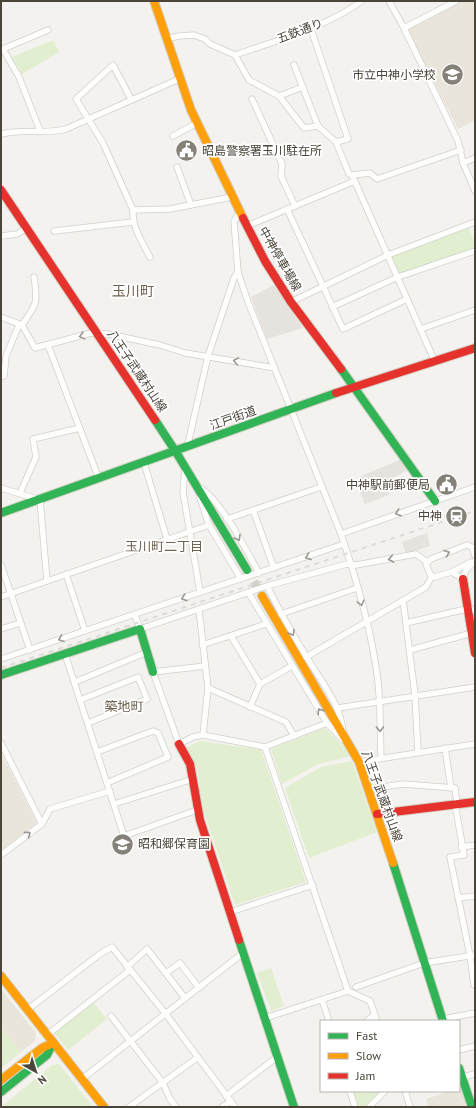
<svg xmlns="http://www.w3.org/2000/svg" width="476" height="1108" font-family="'PT Sans','Noto Sans JP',sans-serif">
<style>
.education{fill:#eae5da}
.green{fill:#e1eecf}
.parking{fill:#e6e3df}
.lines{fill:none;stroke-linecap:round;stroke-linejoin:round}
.primary-tunnel{stroke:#d2cfca;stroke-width:9;stroke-dasharray:9 4.5;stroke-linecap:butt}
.street-casing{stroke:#d2d0cb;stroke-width:7}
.fast-casing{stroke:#d3cfc5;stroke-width:10}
.slow-casing{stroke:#d3cfc5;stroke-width:10}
.jam-casing{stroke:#d3cfc5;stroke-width:10}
.street{stroke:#fdfdfc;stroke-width:5.5}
.fast{stroke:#30b455;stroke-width:8}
.slow{stroke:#ff9f0a;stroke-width:8}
.jam{stroke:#e5322d;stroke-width:8}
.rail{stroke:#dbdbda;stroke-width:2;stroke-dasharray:5 5;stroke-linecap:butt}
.oneway{stroke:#9b9791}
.labels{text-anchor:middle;stroke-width:3.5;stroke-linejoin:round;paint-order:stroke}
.street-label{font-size:12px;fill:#4b4439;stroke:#fff}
.poi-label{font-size:12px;fill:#4b4439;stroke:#fff;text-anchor:end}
.neighbourhood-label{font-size:13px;fill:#6e6250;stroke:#fff}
.quarter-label{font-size:14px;fill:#6e6250;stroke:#fff}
</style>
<rect width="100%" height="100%" fill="#f4f2ee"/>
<g class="education">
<polygon points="460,1 475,1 475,120 458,129 407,29"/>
<polygon points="1,753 37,823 1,850"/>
<polygon points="1,989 36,1033 35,1041 21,1052 1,1027"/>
<polygon points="461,1087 468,1107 429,1107 426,1099 450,1091 459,1091"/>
</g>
<g class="green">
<polygon points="53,40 59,52 22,74 12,57"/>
<polygon points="468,226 475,243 475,249 399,274 391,256"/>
<polygon points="325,728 349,752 351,756 318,764 282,784 271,749"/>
<polygon points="200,741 261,750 306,882 235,905 203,809 197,768 186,748"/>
<polygon points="352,761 377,832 309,858 285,788 321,767"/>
<polygon points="271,968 284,1006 271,1011 257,973"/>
<polygon points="93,1002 107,1019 68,1050 54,1033"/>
<polygon points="1,1027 21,1052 1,1068"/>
<polygon points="59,1064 93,1107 1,1107 52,1065"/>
<polygon points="353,1091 381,1091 365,1107 359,1107"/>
</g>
<g class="parking">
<polygon points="274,285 303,328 267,339 251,297"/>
<polygon points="400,460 408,470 385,482 389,495 365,504 357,483 361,481 361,476"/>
<polygon points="427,533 430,546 406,554 402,542"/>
</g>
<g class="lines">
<polyline class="primary-tunnel" points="247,570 262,596"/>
<defs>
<g id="street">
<polyline points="389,1 404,28 458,141 463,163 475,191"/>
<polyline points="404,28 456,1"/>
<polyline points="311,29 348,139 336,142"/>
<polyline points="166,39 179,36 194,35 205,39 210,44 235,55 249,80 279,96 304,128 318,126 336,142 349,174 352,175 435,362"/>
<path d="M235,55C278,40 324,28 362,1"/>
<polyline points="294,65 318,126"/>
<polyline points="279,96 303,87"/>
<path d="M131,99L113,65L76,99L103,143L133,210C132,227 142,242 150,257"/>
<polyline points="252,99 282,164 281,176 295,206"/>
<polyline points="40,131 19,77 3,49 48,30"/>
<path d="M1,134C23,128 45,135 66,129L179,79"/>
<polyline points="173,136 197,123"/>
<polyline points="463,163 475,158"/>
<polyline points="177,167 191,205"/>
<polyline points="352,175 370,173 377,179 461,150"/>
<polyline points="287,209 343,329 407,299"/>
<polyline points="133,210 170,209 232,197"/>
<path d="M240,213L234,221L238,272L248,302L341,534C355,575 368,618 375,661C381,693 380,726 381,758"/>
<polyline points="247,226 355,181"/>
<polyline points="54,231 133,222"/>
<polyline points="1,236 17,234 27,228"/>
<polyline points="291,302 388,255 475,222"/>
<polyline points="332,307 398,277 475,251"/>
<polyline points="1,317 22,325 35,348 91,333 108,334 160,345 185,353 275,368"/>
<polyline points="421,329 475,310"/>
<polyline points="48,345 99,479"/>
<path d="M1,377L4,376L6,356L18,327L22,325C37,304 38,303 34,277"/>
<polyline points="187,448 208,356 234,278 238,272"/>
<polyline points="144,463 167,539"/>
<polyline points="185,468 183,492 200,592"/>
<path d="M197,486C220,497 246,550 259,573"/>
<polyline points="1,488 40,500 47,581"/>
<polyline points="20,493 36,457 33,439 80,428"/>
<polyline points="200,498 209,525 241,579"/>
<polyline points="253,510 274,568"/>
<polyline points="227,519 321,487"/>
<polyline points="341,534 475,487"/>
<polyline points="475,556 472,547 467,545 431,559 426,564 430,574 434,577 452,572 463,579 466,570 475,561"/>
<polyline points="1,565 30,650"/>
<polyline points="452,572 471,562"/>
<polyline points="66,574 85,631"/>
<path d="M267,586C279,610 292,633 306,656C320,680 341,704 343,732"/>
<polyline points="248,592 327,723 343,740"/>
<polyline points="1,597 209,525"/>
<polyline points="403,600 415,695 418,752"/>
<polyline points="199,610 208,688 203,735"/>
<polyline points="281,614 357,588"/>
<polyline points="135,615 140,629 267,586 347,564 356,565 416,554 427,562"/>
<polyline points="406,623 462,610 475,610"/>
<polyline points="1,629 20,623"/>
<polyline points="231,636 260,684 292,666"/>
<polyline points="202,645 266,624"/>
<polyline points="410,650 472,633"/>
<polyline points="65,654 124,836 197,810"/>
<polyline points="306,657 426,587 432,576"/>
<polyline points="1,659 344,544"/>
<polyline points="205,666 153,672 179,744 193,737 203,735 265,747 327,723"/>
<polyline points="75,682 147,652"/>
<polyline points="208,688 286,722 294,736"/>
<polyline points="80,700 138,677 147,699 88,723"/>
<polyline points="250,707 260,684"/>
<polyline points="338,708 475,687"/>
<polyline points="1,743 42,824"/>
<polyline points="445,748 451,788"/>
<polyline points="97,752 153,731 158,733 168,757 107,783"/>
<polyline points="359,762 475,744"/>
<polyline points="369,789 403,784 455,788 457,804"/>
<polyline points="114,804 193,779"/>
<polyline points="455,804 464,855 450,857 470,956 474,985"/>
<polyline points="461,847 475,845"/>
<polyline points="1,855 42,824 50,809 110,791"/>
<polyline points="458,898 475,896"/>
<polyline points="230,912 313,885"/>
<polyline points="127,967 147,949 185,998"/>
<polyline points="166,973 180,963 199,988"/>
<polyline points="356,987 424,963 475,955"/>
<polyline points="348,991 370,1001 377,1021"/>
<polyline points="322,1000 329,1021"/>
<polyline points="27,1010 100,954 112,947 165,1013 235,1107"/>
<polyline points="111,1016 163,1083 170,1099 176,1107"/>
<polyline points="265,1018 348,991 265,747"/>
<polyline points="443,1019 475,1013"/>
<polyline points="367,1021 374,1015"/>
<polyline points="47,1035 130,970"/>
<polyline points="459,1050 475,1046"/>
<polyline points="462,1077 475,1074"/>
<polyline points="82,1079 243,953"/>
<polyline points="350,1091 355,1107"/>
<polyline points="405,1091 410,1107"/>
<polyline points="226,1096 277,1057"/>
<polyline points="129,1107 197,1058"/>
<polyline points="222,1107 231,1101"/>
<polyline points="369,1107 385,1091"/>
</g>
<g id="fast">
<polyline points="341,369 435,501"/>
<polyline points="155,420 176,452 247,570"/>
<polyline points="1,513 336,393"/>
<polyline points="1,675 140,629 153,672"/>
<polyline points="393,863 443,1021"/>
<polyline points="239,940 294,1107"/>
<polyline points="459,1068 472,1107"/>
<polyline points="1,1092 47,1055 53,1043"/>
</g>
<g id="slow">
<polyline points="154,1 191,110 243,218"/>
<polyline points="262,596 359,762 393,863"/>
<polyline points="1,976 104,1107"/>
<polyline points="1,1080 42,1048 53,1043"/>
</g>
<g id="jam">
<polyline points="1,190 155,420"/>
<polyline points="243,218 265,261 291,302 341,369"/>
<polyline points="336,393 475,348"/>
<polyline points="463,579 475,653"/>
<polyline points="179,744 190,764 200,820 239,940"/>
<polyline points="377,814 475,802"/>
</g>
</defs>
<use href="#street" class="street-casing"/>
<use href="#fast" class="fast-casing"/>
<use href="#slow" class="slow-casing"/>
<use href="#jam" class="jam-casing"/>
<use href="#street" class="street"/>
<use href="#fast" class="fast"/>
<use href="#slow" class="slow"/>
<use href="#jam" class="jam"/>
<polyline class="rail" points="1,668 475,511"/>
</g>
<defs><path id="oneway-chevron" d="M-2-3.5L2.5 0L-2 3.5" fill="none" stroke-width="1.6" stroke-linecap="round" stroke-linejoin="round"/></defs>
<g class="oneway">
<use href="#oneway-chevron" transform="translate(82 336) rotate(165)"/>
<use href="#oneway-chevron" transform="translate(236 361) rotate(-170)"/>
<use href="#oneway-chevron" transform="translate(398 513) rotate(161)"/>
<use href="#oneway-chevron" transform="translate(238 538) rotate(59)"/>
<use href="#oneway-chevron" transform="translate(447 553) rotate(-20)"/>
<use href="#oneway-chevron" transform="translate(308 557) rotate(160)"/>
<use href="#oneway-chevron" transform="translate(391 559) rotate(169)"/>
<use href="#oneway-chevron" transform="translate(184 598) rotate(161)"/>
<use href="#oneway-chevron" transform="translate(361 603) rotate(75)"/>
<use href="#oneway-chevron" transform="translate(292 633) rotate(60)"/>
<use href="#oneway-chevron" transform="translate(61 639) rotate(160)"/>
<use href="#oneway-chevron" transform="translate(320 711) rotate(-122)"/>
<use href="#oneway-chevron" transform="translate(380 729) rotate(88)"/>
<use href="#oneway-chevron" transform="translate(28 834) rotate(-37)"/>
</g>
<defs>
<symbol id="school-disc" viewBox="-11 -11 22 22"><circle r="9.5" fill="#868178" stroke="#fff"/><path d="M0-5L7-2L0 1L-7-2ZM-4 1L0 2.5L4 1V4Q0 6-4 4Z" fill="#fff"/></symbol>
<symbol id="civic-disc" viewBox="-11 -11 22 22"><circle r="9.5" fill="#868178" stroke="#fff"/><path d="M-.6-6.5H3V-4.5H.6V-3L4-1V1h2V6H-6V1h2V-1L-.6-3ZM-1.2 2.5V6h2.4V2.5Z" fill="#fff"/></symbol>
<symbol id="station-disc" viewBox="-11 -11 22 22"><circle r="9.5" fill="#868178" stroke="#fff"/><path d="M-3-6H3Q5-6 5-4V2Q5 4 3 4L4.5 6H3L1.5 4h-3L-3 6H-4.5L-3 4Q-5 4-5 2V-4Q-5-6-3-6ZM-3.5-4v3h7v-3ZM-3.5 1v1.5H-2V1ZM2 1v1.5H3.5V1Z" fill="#fff"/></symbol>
</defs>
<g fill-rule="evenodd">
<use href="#school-disc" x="440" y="62" width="25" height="25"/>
<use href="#civic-disc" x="174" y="138" width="25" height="25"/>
<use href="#civic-disc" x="434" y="472" width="25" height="25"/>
<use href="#station-disc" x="444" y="504" width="25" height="25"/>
<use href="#school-disc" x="110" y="832" width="25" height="25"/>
</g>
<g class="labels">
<g class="street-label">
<text transform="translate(300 31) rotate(-21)" y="4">五鉄通り</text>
<text transform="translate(280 259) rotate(60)" y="4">中神停車場線</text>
<text transform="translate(137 371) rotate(56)" y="4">八王子武蔵村山線</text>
<text transform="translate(233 418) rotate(-20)" y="4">江戸街道</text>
<text transform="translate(382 796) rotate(70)" y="4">八王子武蔵村山線</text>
</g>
<g class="poi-label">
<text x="436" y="79">市立中神小学校</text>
<text x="202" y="155" text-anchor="start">昭島警察署玉川駐在所</text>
<text x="430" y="489">中神駅前郵便局</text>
<text x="442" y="520">中神</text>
<text x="138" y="848" text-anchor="start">昭和郷保育園</text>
</g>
<g class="neighbourhood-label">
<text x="164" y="551">玉川町二丁目</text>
<text x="124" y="711">築地町</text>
</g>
<g class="quarter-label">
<text x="133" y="296">玉川町</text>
</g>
</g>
<rect width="476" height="1108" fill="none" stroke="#4b4439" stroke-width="4"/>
<rect x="320" y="1020" width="140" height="72" fill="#ffffff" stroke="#b7b4b0"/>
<rect x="328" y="1033" width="20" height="6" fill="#30b455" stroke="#b7b4b0"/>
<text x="356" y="1040" font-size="12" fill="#4b4439">Fast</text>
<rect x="328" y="1053" width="20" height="6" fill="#ff9f0a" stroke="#b7b4b0"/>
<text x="356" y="1060" font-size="12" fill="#4b4439">Slow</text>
<rect x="328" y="1073" width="20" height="6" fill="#e5322d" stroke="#b7b4b0"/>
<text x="356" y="1080" font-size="12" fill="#4b4439">Jam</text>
<g transform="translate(36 1072) rotate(141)" stroke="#ffffff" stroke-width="3" paint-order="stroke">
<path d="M0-3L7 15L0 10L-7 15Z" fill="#4b4439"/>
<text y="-6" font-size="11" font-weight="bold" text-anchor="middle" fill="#4b4439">N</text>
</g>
</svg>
